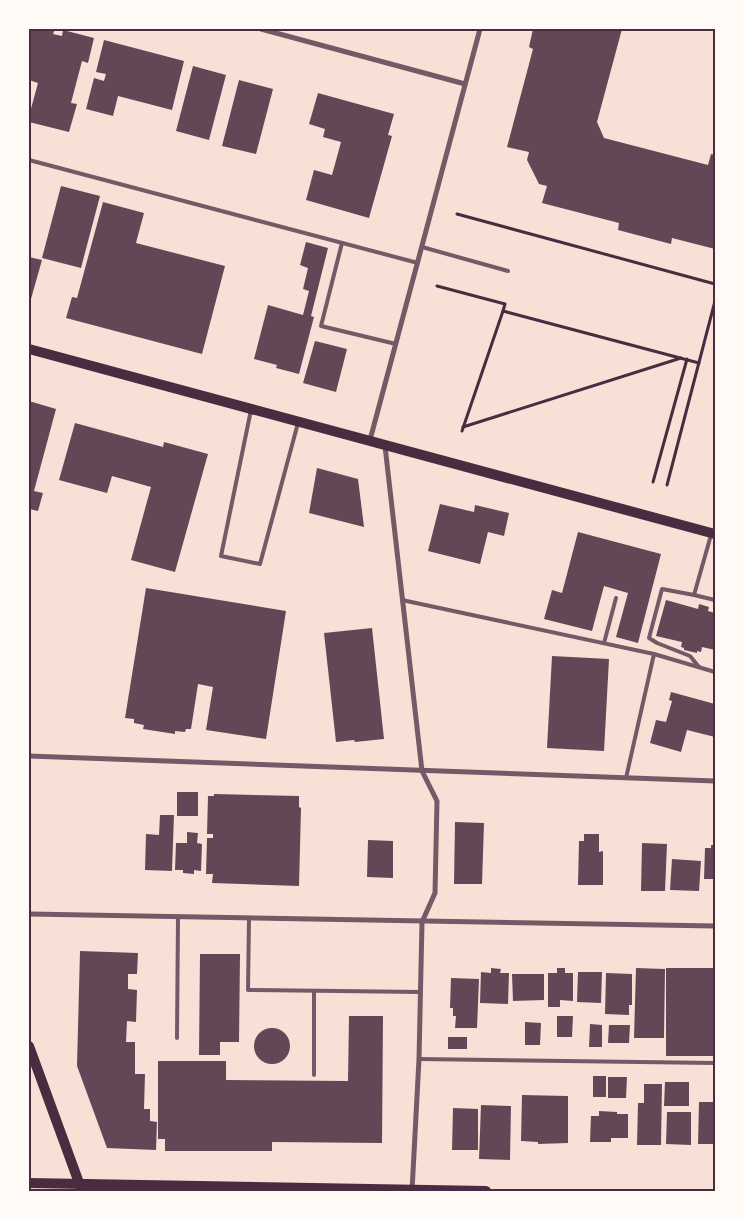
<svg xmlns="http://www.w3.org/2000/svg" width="744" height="1220" font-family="'Space Grotesk',sans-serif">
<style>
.building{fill:#644757}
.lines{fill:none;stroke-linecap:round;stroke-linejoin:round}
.path{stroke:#4a2c40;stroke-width:3}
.service{stroke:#755966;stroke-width:4}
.minor{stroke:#755966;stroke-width:5}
.secondary{stroke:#4a2c40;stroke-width:10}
.neatline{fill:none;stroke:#4a2c40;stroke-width:2}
</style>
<rect width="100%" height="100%" fill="#f7e1d7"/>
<g class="building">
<polygon points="29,29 55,29 53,34 62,36 63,30 94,38 88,63 82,61 71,103 77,104 69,132 29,122 29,116 38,83 29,80"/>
<polygon points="533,29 622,29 597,122 604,138 708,165 711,154 715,155 715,249 672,238 671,244 618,230 619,223 542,203 547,186 539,184 527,160 529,152 507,147 533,49 529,47"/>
<polygon points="104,40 184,61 172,110 118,96 113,116 86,109 94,78 104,81 106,74 96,72"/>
<polygon points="193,66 226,75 209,140 176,131"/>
<polygon points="239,80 273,89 256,154 222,146"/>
<polygon points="318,93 394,114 388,135 392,136 369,218 306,200 314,170 332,175 341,142 323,137 325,129 309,124"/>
<polygon points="61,186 100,196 81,268 42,258"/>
<polygon points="103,202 144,213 136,243 225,266 202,354 66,318 72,297 77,298"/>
<polygon points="306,242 328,248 311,316 314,317 299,374 276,368 277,365 254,359 268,305 303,315 309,291 303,289 308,268 300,265"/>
<polygon points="29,257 42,260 29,306"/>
<polygon points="315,341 347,349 336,392 303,383"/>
<polygon points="29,401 56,409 34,491 43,493 38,511 29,509"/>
<polygon points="75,423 163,447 164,442 208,454 175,572 131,560 151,487 112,476 107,493 59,480"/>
<polygon points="317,468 358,479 364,527 309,513"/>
<polygon points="440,504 474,512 475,505 509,513 504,536 488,532 480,564 428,551"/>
<polygon points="578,532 661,554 638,643 616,637 628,593 604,586 592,631 544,619 552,590 562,593"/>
<polygon points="146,588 286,611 266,739 206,730 213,687 198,684 191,729 186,729 185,732 175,731 175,734 143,729 144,725 134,723 134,719 125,718"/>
<polygon points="666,600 698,609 699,604 709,607 708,611 715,613 715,650 702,647 701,652 697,651 697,653 684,650 684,648 681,647 682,642 656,636"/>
<polygon points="372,628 384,739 355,742 354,740 336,742 324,633"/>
<polygon points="552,656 609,659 604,751 547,748"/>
<polygon points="671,692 715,704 715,737 687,730 681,752 650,743 656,720 666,722 672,701 669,700"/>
<rect x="177" y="792" width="21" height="24"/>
<polygon points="214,794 299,796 299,807 301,808 299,886 212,883 213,874 206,874 207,838 213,838 213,834 207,834 208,796 214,796"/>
<polygon points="160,815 174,815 172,871 145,870 146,834 159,835"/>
<polygon points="455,822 484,823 482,884 454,884"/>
<polygon points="187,832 198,833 197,843 202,844 201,871 194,870 194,874 183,873 183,870 175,870 176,843 187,843"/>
<polygon points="584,834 599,834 599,852 603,851 603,885 578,885 579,841 584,841"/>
<polygon points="368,840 393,841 393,878 367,877"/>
<polygon points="642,843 667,844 665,891 641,891"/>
<polygon points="711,845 715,845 715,879 704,879 705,848 711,848"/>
<polygon points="672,859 701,861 699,891 670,890"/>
<polygon points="80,951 138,953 137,974 128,974 128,989 137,990 136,1022 127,1021 126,1042 135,1042 135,1074 145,1074 144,1109 150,1109 150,1121 157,1122 156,1150 107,1148 77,1066"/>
<polygon points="200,954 240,954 239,1042 220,1042 220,1055 199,1055"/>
<polygon points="491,968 501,969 500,973 509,973 508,1004 480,1003 481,972 491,973"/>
<polygon points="557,968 565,968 565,973 573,973 573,1001 560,1000 560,1007 548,1007 548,973 557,973"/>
<polygon points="636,968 665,969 664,1038 634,1038"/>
<rect x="666" y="968" width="49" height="88"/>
<polygon points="578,972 602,972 601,1003 577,1002"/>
<polygon points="606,973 632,974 632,1005 629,1005 629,1015 605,1014"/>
<polygon points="512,974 544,974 544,1000 513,1001"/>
<polygon points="451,978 479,979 477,1028 455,1028 456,1016 453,1016 453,1008 450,1008"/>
<polygon points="349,1016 383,1016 382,1143 272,1142 272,1151 165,1151 165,1139 158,1139 158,1061 226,1061 226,1080 348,1081"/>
<polygon points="557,1016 573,1016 572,1037 557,1037"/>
<polygon points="525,1022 541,1023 540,1045 525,1045"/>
<polygon points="590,1024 602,1025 602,1047 589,1047"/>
<polygon points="609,1025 630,1025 629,1043 608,1043"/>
<circle cx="272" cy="1046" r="18"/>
<rect x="448" y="1037" width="19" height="12"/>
<rect x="593" y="1076" width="13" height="21"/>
<polygon points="608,1077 627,1077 626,1098 608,1098"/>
<polygon points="665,1082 689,1082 689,1106 664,1106"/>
<polygon points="644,1084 662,1084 661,1145 637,1145 638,1103 644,1103"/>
<polygon points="522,1095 568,1096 568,1143 538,1144 538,1142 521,1141"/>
<polygon points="699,1102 714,1102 715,1144 698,1144"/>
<polygon points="481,1105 511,1106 510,1160 479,1159"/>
<polygon points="453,1108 478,1109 478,1150 452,1150"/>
<polygon points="599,1111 617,1112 617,1114 628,1114 628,1138 611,1138 611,1142 590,1142 591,1116 599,1116"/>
<polygon points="667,1112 691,1112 691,1145 666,1144"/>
</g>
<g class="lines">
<g class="path">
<polyline points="457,214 715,284"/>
<polyline points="437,286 505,304 503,311 699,363"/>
<polyline points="463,427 681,358"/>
<polyline points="462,431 503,311"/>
<polyline points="653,482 687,359"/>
<polyline points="667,485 715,301"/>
</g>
<g class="service">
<polyline points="29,160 418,263"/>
<polyline points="342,243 321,326 396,344"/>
<polyline points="422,247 508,271"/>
<polyline points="251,410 221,556 260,564 298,423"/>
<polyline points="711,535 694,595 715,600"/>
<polyline points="694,595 662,589 649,638 657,643 690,656 699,667"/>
<polyline points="402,600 654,654 715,672"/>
<polyline points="604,643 616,598"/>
<polyline points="626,778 654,654"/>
<polyline points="249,918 248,990 421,992"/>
<polyline points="177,1038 178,917"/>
<polyline points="419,1059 715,1063"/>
<polyline points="314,1075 314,991"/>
</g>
<g class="minor">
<polyline points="261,29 465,84"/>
<polyline points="370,440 480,29"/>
<polyline points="385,446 422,771 437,801 435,893 422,922 419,1059 412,1191"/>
<polyline points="29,756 715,781"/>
<polyline points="29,914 715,926"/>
</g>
<g class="secondary">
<polyline points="29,349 715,534"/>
<polyline points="29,1046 82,1191"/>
<polyline points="29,1183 486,1191"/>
</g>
</g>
<rect width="744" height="1220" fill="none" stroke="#fffaf5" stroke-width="60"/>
<rect x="30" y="30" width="684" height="1160" class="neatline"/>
</svg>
